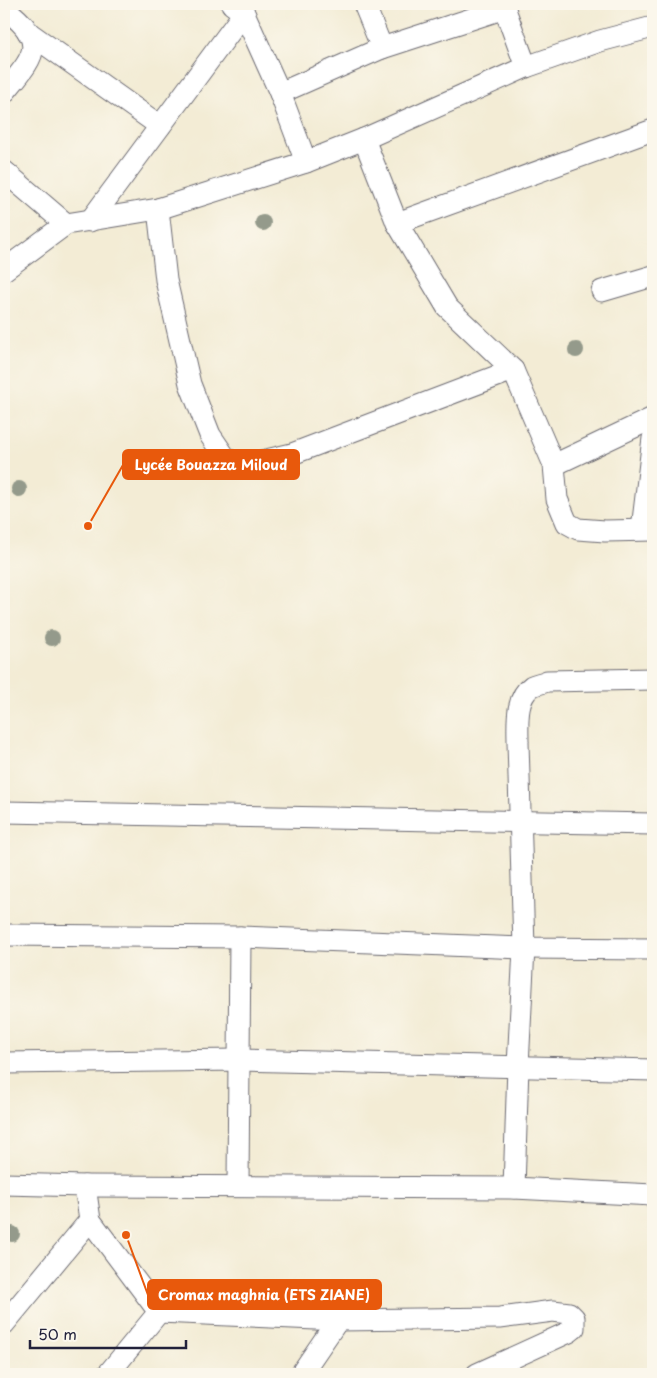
<svg xmlns="http://www.w3.org/2000/svg" width="657" height="1378" font-family="'Playpen Sans',sans-serif">
<style>
.lines{fill:none;stroke-linecap:round;stroke-linejoin:round}
.minor-casing{stroke:#6b6971;stroke-width:23}
.minor{stroke:#fff;stroke-width:21}
.tree{fill:#949a8b}
.leader{fill:none;stroke:#e8590c;stroke-width:2}
.callout-dot{fill:#e8590c;stroke:#fbf7ec;stroke-width:2}
.callout{fill:#e8590c;stroke:#e8590c;stroke-width:2}
.callout-label{font-size:14px;text-anchor:middle;font-weight:bold;fill:#fff}
</style>
<rect width="100%" height="100%" fill="#fbf7ec"/>
<filter id="ink" filterUnits="userSpaceOnUse"><feTurbulence type="fractalNoise" baseFrequency=".02" numOctaves="2"/><feDisplacementMap in="SourceGraphic" scale="10" xChannelSelector="R" yChannelSelector="G"/><feConvolveMatrix kernelMatrix="1 2 1 2 8 2 1 2 1" color-interpolation-filters="sRGB"/></filter>
<filter id="wash" filterUnits="userSpaceOnUse"><feTurbulence type="fractalNoise" baseFrequency=".0096" numOctaves="4" result="noise"/><feDisplacementMap in="SourceGraphic" scale="20" xChannelSelector="R" yChannelSelector="G"/><feGaussianBlur stdDeviation="1.12" result="paint"/><feColorMatrix in="noise" values="0 0 0 0 0 0 0 0 0 0 0 0 0 0 0 0 0 1.4 0 .05"/><feComposite in="paint" operator="in"/></filter>
<g filter="url(#wash)">
<rect width="100%" height="100%" fill="#f3ecd5"/>
</g>
<g filter="url(#ink)">
<g class="lines">
<defs>
<g id="minor">
<polyline points="232,4 244,13 280,93 306,162"/>
<polyline points="364,4 382,48"/>
<polyline points="503,4 526,67"/>
<path d="M4,8C50,43 34,56 4,93"/>
<polyline points="28,32 160,126"/>
<polyline points="280,93 382,48 505,8"/>
<polyline points="364,139 397,223 447,307 513,370 554,465 557,499 567,523 578,529 605,531 653,530"/>
<polyline points="4,171 66,224"/>
<polyline points="158,209 166,280 190,384 210,435 227,460 241,466 292,454 513,370"/>
<polyline points="90,221 244,13"/>
<polyline points="397,223 653,130"/>
<polyline points="4,270 66,224 158,209 306,162 364,139 526,67 600,41 653,27"/>
<polyline points="602,291 653,276"/>
<polyline points="554,465 653,418"/>
<polyline points="642,529 653,438"/>
<polyline points="4,812 653,824"/>
<polyline points="4,935 240,937 524,948 653,949"/>
<polyline points="4,1063 238,1060 653,1070"/>
<polyline points="4,1184 85,1186 514,1188 653,1195"/>
<polyline points="85,1186 90,1220 159,1312 108,1374"/>
<polyline points="238,1186 240,937"/>
<path d="M514,1188L518,1066L524,948L518,742C518,724 515,698 532,686C536,684 543,683 547,681L653,679"/>
<polyline points="159,1312 338,1320 500,1318 553,1311 569,1313 574,1318 574,1328 569,1332 477,1374"/>
<polyline points="4,1324 90,1220"/>
<polyline points="301,1374 338,1320"/>
</g>
</defs>
<use href="#minor" class="minor-casing"/>
<use href="#minor" class="minor"/>
</g>
<g class="tree">
<circle cx="263" cy="223" r="8"/>
<circle cx="576" cy="350" r="8"/>
<circle cx="19" cy="489" r="8"/>
<circle cx="52" cy="638" r="8"/>
<circle cx="12" cy="1234" r="8"/>
</g>
</g>
<path class="leader" d="M88 526L123 465M126 1235L148 1295"/>
<g class="callout-dot">
<circle cx="88" cy="526" r="5"/>
<circle cx="126" cy="1235" r="5"/>
</g>
<g class="callout">
<rect x="123" y="450" width="176" height="29" rx="5"/>
<rect x="148" y="1280" width="233" height="29" rx="5"/>
</g>
<g class="callout-label">
<text x="211" y="470">Lycée Bouazza Miloud</text>
<text x="264" y="1300">Cromax maghnia (ETS ZIANE)</text>
</g>
<rect width="657" height="1378" fill="none" stroke="#fbf7ec" stroke-width="20"/>
<path d="M30 1340v8h156v-8" fill="none" stroke="#22223b" stroke-width="2.5"/>
<text x="38" y="1340" font-size="15" fill="#22223b" stroke="#fbf7ec" stroke-width="4" paint-order="stroke">50 m</text>
</svg>
